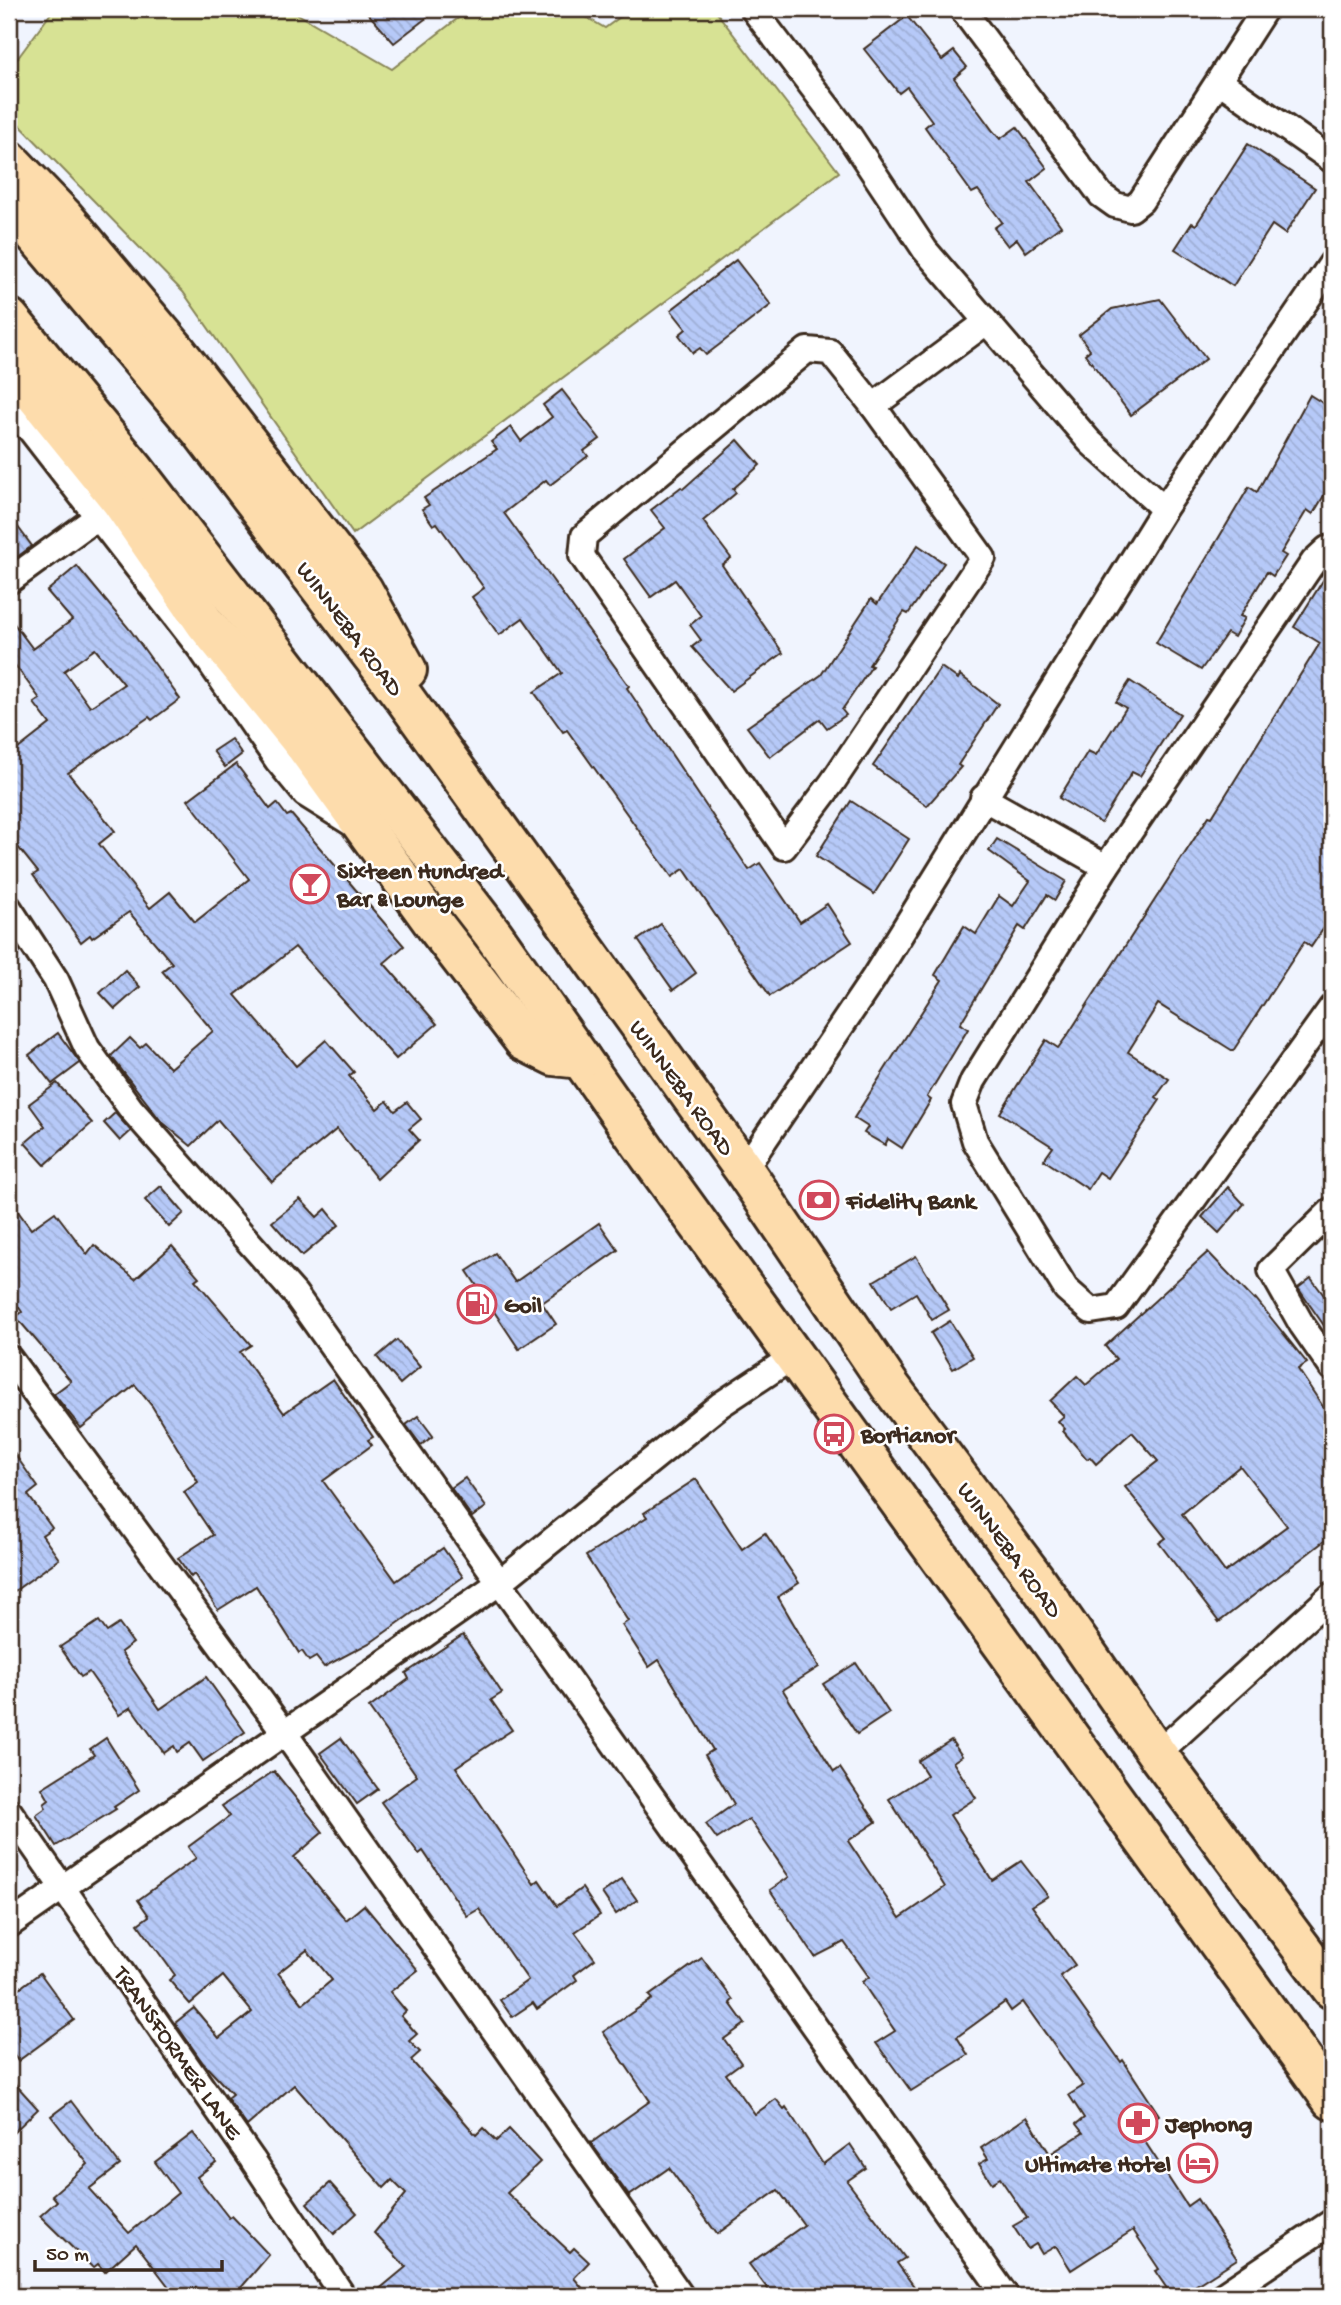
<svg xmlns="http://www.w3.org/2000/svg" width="1341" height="2305" font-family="'Gochi Hand',sans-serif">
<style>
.green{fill:#d7e294;stroke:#898659;stroke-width:2}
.building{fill:url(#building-back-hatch);stroke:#3b2a1e;stroke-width:2;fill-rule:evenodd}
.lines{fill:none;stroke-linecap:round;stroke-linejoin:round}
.minor-casing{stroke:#3b2a1e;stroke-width:30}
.trunk-casing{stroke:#3b2a1e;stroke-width:44}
.minor{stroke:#fff;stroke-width:24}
.trunk{stroke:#fddcac;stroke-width:38}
.labels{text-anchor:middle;stroke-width:5;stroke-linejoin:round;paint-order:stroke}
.street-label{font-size:24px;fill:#3b2a1e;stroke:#fff}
.poi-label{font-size:24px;font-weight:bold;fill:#3b2a1e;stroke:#fff;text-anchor:start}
</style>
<defs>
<pattern id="building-back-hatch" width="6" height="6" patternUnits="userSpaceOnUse" patternTransform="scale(1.75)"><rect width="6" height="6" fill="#b6c9f8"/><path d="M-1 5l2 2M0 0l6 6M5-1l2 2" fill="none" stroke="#9dadd4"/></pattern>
</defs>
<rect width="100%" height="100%" fill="#f0f4fe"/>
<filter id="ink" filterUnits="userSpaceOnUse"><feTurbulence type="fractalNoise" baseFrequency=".0143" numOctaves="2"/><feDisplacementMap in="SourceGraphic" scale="14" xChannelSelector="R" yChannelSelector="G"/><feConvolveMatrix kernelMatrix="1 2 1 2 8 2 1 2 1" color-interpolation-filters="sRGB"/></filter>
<g filter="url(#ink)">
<polygon class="green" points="54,9 289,9 392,69 470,9 572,9 605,28 631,9 714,9 839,172 353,534 183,292 9,114 9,70"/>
<g class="building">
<polygon points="364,9 438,9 394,43"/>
<polygon points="907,16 942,60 954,51 967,67 954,78 993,131 1000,139 1017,127 1047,168 1029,182 1061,226 1026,252 1017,239 1008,246 994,228 1002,222 978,190 972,193 949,161 925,127 932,121 907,87 899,93 864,49"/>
<polygon points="1248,144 1315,188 1285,234 1272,225 1233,286 1175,249 1192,223 1196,225"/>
<polygon points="736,260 771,305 706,355 700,348 693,353 679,335 686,329 671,310"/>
<polygon points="1160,299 1206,359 1131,415 1085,354 1090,350 1079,335 1112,309"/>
<polygon points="562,390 600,439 584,451 588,456 550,485 546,480 504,513 629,686 627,688 749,870 760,863 800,922 827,904 852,942 770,996 684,869 672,877 567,730 563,732 534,692 562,673 523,618 499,635 472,597 484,588 437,523 433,525 422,509 429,505 424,498 497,449 491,442 511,427 521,441 552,417 543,405"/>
<polygon points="1310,395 1332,409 1332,482 1313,514 1307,510 1281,553 1286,556 1273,576 1267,572 1240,616 1245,618 1234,637 1227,633 1201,670 1156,643 1249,487 1257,492"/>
<polygon points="738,440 760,465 733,489 736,493 703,521 731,558 722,565 783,653 731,691 692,647 701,640 690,625 701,616 675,580 651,597 624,559 665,528 651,510 681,487 683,489"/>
<polygon points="9,515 32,546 9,563"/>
<polygon points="918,545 944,563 908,614 904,612 869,665 872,666 842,710 846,715 827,728 820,719 770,757 747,727 821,675 871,599 877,604"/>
<path d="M77,566L131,631L180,699L152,720L149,717L68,773L115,831L99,844L150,908L170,892L195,922L249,879L188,800L236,764L270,809L277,803L287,816L291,814L404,946L384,963L437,1024L396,1059L295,947L235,995L296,1066L326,1040L354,1072L349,1076L377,1109L387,1101L395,1111L407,1102L421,1119L409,1129L419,1140L377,1179L337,1129L272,1182L218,1120L191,1146L161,1121L111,1056L130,1038L140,1048L146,1043L170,1068L213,1031L162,971L172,963L129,912L92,938L90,935L81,942L33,875L38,872L9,836V756L50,724L34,703L40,699L9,657V617L33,649L72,620L47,591ZM95,649L124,684L90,707L64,671Z"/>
<polygon points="1332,566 1332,916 1311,947 1304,942 1233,1051 1158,1004 1128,1052 1169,1079 1156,1097 1160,1100 1108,1178 1099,1172 1088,1189 1044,1160 1053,1147 1000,1113 1046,1040 1058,1048 1069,1033 1209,816 1212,817 1320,643 1294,627"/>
<polygon points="941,667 958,679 960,675 998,704 958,765 961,767 927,806 873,766"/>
<polygon points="1130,681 1180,714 1140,776 1132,772 1101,823 1059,798 1088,751 1096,755 1126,708 1116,702"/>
<polygon points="231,739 242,754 225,767 213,751"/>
<polygon points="851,801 909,839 874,894 816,856"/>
<polygon points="997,839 1066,881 1055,900 1047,895 1025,930 1019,926 960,1024 968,1029 927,1097 931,1100 902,1148 888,1139 885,1145 864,1133 868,1127 854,1118 942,980 935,975 964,926 976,934 999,896 1013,906 1030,881 989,851"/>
<polygon points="661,924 696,973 673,990 638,940"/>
<polygon points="125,970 140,987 115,1009 100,993"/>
<polygon points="58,1033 80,1063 52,1084 29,1055"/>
<polygon points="57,1083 92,1123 45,1165 25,1143 45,1126 29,1104"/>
<polygon points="115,1113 131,1131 120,1141 104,1123"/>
<polygon points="161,1186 184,1213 169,1227 145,1200"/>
<polygon points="1228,1187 1244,1204 1219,1233 1202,1217"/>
<polygon points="9,1199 31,1229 55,1212 87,1254 94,1245 135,1279 172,1246 199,1277 195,1280 251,1345 240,1352 284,1413 333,1379 373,1437 368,1440 372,1445 323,1481 396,1581 443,1548 463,1577 373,1641 324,1667 316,1657 309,1661 302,1651 299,1653 256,1586 218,1610 194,1574 191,1577 178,1558 213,1535 184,1492 198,1482 152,1406 135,1385 81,1428 54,1394 71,1381 16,1317 22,1312 9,1293"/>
<polygon points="300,1199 317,1217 326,1209 339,1225 302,1256 272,1222"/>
<polygon points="599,1223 618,1250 542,1303 556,1324 519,1349 467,1271 495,1253 515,1282"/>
<path d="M1208,1252L1254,1300L1256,1299L1307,1363L1298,1369L1332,1420V1535L1219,1622L1159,1543L1166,1538L1125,1487L1158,1461L1132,1432L1096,1464L1090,1457L1087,1459L1063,1431L1065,1429L1058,1421L1064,1416L1050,1401L1077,1376L1086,1385L1116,1359L1105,1346ZM1240,1466L1287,1526L1225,1572L1182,1514Z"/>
<polygon points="916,1256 949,1310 932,1320 916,1293 891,1308 874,1281"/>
<polygon points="1311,1278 1332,1306 1332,1337 1298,1288"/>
<polygon points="950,1321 973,1357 953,1369 931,1333"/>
<polygon points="397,1340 420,1367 400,1384 377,1357"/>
<polygon points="418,1416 433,1436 421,1445 406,1425"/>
<polygon points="9,1446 38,1487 28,1495 52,1528 42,1535 59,1559 9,1595"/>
<polygon points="465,1478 486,1507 472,1517 451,1488"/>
<polygon points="696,1479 742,1549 765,1533 799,1583 778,1597 819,1667 783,1690 834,1772 840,1768 876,1822 848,1841 900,1918 945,1887 889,1799 927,1775 918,1761 951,1740 962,1756 953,1762 976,1798 950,1815 992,1880 1021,1861 1048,1896 1032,1906 1075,1965 1060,1976 1121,2062 1123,2060 1159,2115 1146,2123 1149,2128 1140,2134 1187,2206 1197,2199 1237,2259 1179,2296 1172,2296 1155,2271 1159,2269 1133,2230 1071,2270 1056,2246 1042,2254 1036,2244 1028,2249 1013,2226 1027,2218 1000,2178 992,2183 979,2164 988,2159 981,2148 1027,2117 1050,2154 1083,2133 1076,2124 1084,2118 1069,2095 1083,2086 1023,2002 1011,2011 1005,2002 957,2037 968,2055 911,2091 876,2043 895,2031 862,1982 869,1977 844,1942 815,1957 770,1890 789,1877 749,1819 717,1839 706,1824 734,1804 705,1755 713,1750 659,1660 649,1667 622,1625 628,1621 586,1556 647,1517 644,1513"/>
<polygon points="99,1621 107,1632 119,1624 133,1643 121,1652 160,1709 206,1677 245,1732 203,1761 190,1743 177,1752 174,1746 164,1753 131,1707 119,1715 89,1672 81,1677 60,1647"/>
<polygon points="463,1635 502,1693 491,1700 512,1730 456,1767 534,1884 539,1880 557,1906 582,1888 600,1915 575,1932 595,1959 574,1975 577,1980 537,2009 533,2003 512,2017 500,2000 528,1980 479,1909 467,1916 423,1851 419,1854 381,1802 417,1776 369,1708 409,1679 406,1673"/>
<polygon points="856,1663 889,1713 857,1734 823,1684"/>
<polygon points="106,1738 139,1790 114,1807 116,1809 56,1846 36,1815 46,1808 44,1804 49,1800 42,1788 94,1755 90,1749"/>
<polygon points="341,1738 378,1789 357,1804 320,1753"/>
<path d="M274,1771L323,1832L294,1857L346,1920L364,1905L418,1970L390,1992L406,2011L401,2016L417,2034L409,2041L420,2052L411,2060L476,2135L483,2128L496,2141L509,2129L540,2162L507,2193L570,2252L574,2248L589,2262L574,2278L589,2296H371L406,2267L374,2233L406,2194L392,2180L384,2188L294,2085L247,2126L227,2098L232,2094L203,2063L175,2023L194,2008L219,2038L252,2012L223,1976L190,2004L169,1980L175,1975L138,1924L149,1916L138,1900L196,1858L188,1847L230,1816L222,1806ZM307,1950L332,1980L303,2004L278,1973Z"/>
<polygon points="622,1879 637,1900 616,1914 602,1893"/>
<polygon points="702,1958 733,2000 730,2003 745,2024 724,2039 741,2063 726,2074 755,2114 776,2099 784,2109 786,2107 823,2164 850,2144 866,2168 847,2181 905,2258 897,2263 921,2296 773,2296 749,2264 804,2225 778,2190 717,2234 669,2168 629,2196 591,2143 650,2101 603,2032 652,1999 649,1996"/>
<polygon points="40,1973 74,2020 18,2061 9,2048 9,1996"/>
<polygon points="9,2077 38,2109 9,2137"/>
<polygon points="71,2101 120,2165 89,2189 129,2233 178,2193 155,2162 193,2133 216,2162 197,2177 229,2218 232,2216 269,2255 234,2296 208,2296 196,2287 184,2296 176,2296 136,2244 105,2272 98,2264 93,2268 40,2216 57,2201 52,2195 88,2164 51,2116"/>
<polygon points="330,2183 357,2213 334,2234 307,2203"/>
</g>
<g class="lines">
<defs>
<g id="minor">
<polyline points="753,9 848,134 925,250 1090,442 1164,509"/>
<polyline points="962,9 1101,195 1115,205 1131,209 1141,201 1265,9"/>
<polyline points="1219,81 1332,160"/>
<polygon points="807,350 830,352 873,406 983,558 832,783 784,847 582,556 584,536"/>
<polyline points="873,406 985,323"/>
<polyline points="9,410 31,431 202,651 277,760 305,794 356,826"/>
<polyline points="1332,550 1327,549 1314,561 1106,867 973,1081 964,1104 975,1141 1066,1289 1091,1311 1116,1307 1332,1007"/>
<polyline points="9,581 97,517"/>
<polyline points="983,798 1106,867"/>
<polyline points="9,908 56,980 87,1048 131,1109 295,1294 1006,2296"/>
<polyline points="744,1170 873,979 1164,509 1332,263"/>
<polyline points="1332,1210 1271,1270 1302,1325 1332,1368"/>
<polyline points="9,1358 284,1732 681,2296"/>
<polyline points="1157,1754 1332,1595"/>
<polyline points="9,1811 252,2159 343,2296"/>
<polyline points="9,1925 499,1583 720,1405 794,1356"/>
<polyline points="1222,2296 1332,2222"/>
</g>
<g id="trunk">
<polyline points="9,160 64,217 175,349 363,590 407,670"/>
<polyline points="9,204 200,430 405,699 744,1170 890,1386 1035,1579 1157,1754 1332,1989"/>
<polyline points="9,318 134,469 493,934 650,1157 1332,2100"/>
<polyline points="9,363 120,500 205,623 305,746 437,928 524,1041 554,1056 581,1059"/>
</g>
</defs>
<use href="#minor" class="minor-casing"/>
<use href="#trunk" class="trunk-casing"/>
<use href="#minor" class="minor"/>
<use href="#trunk" class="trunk"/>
</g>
</g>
<defs>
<symbol id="bar-ring" viewBox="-11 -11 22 22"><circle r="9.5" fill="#fff" stroke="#d1495b" stroke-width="1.5"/><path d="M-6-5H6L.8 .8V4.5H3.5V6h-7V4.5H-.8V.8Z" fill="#d1495b"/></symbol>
<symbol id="bank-ring" viewBox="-11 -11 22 22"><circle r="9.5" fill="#fff" stroke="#d1495b" stroke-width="1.5"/><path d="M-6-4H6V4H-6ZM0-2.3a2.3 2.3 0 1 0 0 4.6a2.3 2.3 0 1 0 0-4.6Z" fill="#d1495b"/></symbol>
<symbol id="fuel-ring" viewBox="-11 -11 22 22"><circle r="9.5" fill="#fff" stroke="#d1495b" stroke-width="1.5"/><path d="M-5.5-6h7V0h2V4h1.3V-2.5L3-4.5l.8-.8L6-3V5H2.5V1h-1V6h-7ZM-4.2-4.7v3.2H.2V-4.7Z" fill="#d1495b"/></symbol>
<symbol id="bus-ring" viewBox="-11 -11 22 22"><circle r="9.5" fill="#fff" stroke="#d1495b" stroke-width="1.5"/><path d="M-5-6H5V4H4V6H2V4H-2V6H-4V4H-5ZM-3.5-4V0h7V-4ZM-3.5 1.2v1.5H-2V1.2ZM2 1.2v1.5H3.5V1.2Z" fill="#d1495b"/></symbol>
<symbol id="pharmacy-ring" viewBox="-11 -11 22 22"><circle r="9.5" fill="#fff" stroke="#d1495b" stroke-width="1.5"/><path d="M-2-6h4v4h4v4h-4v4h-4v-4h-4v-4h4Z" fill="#d1495b"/></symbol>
<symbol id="hotel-ring" viewBox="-11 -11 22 22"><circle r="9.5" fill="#fff" stroke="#d1495b" stroke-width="1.5"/><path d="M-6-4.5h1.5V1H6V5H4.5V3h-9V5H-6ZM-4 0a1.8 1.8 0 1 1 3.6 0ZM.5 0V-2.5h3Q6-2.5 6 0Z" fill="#d1495b"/></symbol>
</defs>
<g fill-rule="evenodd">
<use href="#bar-ring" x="288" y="862" width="44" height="44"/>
<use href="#bank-ring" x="797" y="1178" width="44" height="44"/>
<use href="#fuel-ring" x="455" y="1282" width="44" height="44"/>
<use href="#bus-ring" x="812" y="1412" width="44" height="44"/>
<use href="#pharmacy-ring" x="1116" y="2101" width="44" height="44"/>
<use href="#hotel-ring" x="1176" y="2141" width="44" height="44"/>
</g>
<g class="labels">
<g class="street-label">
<text transform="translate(351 628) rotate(53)" y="8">WINNEBA ROAD</text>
<text transform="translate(683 1087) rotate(54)" y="8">WINNEBA ROAD</text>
<text transform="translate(1011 1549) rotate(54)" y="8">WINNEBA ROAD</text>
<text transform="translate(179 2052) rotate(55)" y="8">TRANSFORMER LANE</text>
</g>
<g class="poi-label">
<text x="337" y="878">Sixteen Hundred<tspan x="337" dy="28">Bar &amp; Lounge</tspan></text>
<text x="846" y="1208">Fidelity Bank</text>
<text x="504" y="1312">Goil</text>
<text x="861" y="1442">Bortianor</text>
<text x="1165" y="2131">Jephong</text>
<text x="1171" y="2171" text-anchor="end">Ultimate Hotel</text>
</g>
</g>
<rect width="1341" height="2305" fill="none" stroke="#fff" stroke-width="35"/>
<rect x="18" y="18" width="1306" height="2270" fill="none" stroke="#3b2a1e" stroke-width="2.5" filter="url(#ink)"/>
<path d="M35 2260v10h187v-10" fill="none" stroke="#3b2a1e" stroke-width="3.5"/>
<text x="46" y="2260" font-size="21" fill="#3b2a1e" stroke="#ffffff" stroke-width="5" paint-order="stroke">50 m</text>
</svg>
